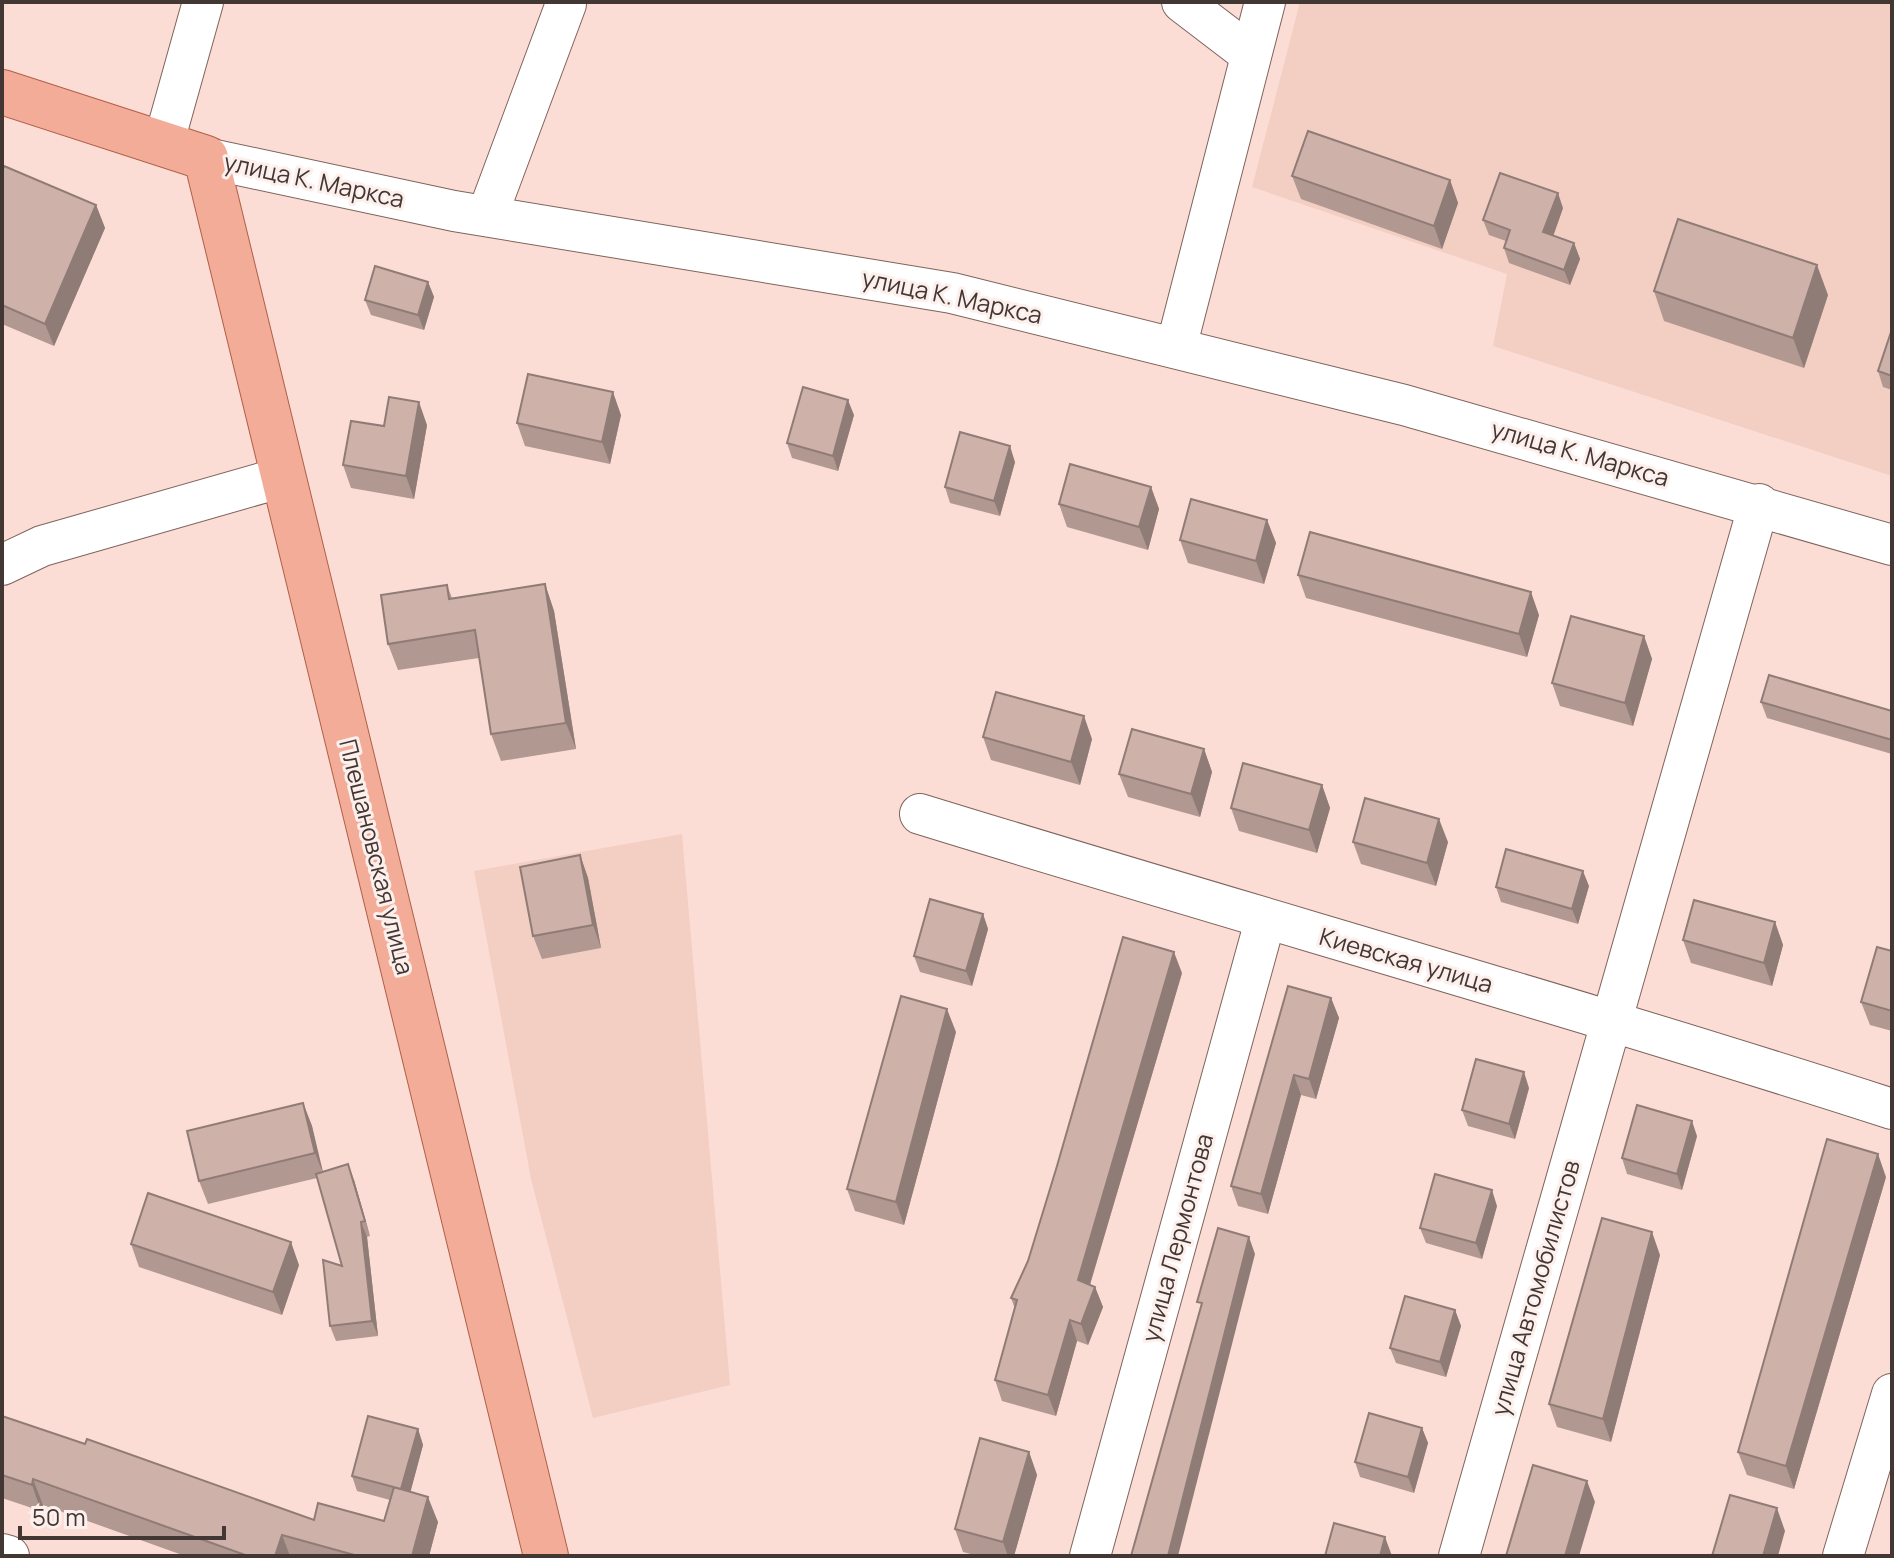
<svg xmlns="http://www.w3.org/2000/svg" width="1894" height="1558" font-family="Manrope,sans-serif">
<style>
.built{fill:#f3cec3}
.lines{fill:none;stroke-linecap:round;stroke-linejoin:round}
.minor-casing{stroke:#7e645c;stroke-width:42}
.major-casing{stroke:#b05f48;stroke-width:46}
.minor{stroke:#fff;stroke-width:40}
.major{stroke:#f3ac98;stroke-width:44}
.wall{fill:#b19891}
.shaded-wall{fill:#907c76}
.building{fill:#ceb1a9;stroke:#907c76;stroke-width:2}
.labels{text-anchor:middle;stroke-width:6;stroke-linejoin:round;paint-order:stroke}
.street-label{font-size:24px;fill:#433734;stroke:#fcefec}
</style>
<rect width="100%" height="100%" fill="#fcddd5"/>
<g class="built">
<polygon points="1300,2 1892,2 1892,476 1493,346 1507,274 1252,187"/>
<polygon points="682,834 730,1385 593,1418 531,1179 474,871"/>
</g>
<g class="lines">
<defs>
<g id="minor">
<polyline points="1182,2 1250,54"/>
<polyline points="163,145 203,2"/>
<polyline points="206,158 454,211 952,293 1404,405 1892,545"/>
<polyline points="487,216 566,4"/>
<polyline points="1176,348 1265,2"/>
<polyline points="2,565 42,546 283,477"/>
<path d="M920,814C1244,914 1570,1005 1892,1109"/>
<polyline points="2,1554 9,1556"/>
<polyline points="1090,1556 1265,921"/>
<polyline points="1459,1556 1759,504"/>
<polyline points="1843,1556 1892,1394"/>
</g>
<polyline id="major" points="2,92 206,158 546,1556"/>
</defs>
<use href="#minor" class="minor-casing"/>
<use href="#major" class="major-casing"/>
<use href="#minor" class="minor"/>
<use href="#major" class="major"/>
</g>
<g class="wall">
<polygon points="2,172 96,205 105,228 54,346 2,324"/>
<polygon points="1292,176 1450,180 1458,203 1442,249 1301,199"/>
<polygon points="1563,208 1553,236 1574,243 1580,259 1570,285 1509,263 1504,248 1506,241 1489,235 1483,220"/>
<polygon points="428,282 434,297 424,330 371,315 365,300"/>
<polygon points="1654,291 1828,295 1804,368 1664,321"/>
<polygon points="1892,329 1892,390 1883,387 1878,371"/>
<polygon points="621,415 610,464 525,446 517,423"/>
<polygon points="854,415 838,471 792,458 787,443"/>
<polygon points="427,425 414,499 351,488 343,465"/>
<polygon points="1015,462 1000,516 950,503 945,487"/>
<polygon points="1151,487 1159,509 1148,550 1067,527 1059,504"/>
<polygon points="1267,520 1276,543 1264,584 1188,563 1180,540"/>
<polygon points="1298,575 1539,615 1527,657 1306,598"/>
<polygon points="545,584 554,611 576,749 501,761 491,734 479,658 398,670 388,644 447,585 452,598"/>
<polygon points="1644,636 1652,659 1633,726 1560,706 1552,683"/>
<polygon points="1761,702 1892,711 1892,754 1767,718"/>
<polygon points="983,737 1092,739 1080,785 991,760"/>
<polygon points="1204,749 1212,772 1200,817 1128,797 1119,774"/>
<polygon points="1322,785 1330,808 1317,853 1239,831 1231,808"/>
<polygon points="1353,842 1448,842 1436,886 1361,864"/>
<polygon points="580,855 588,878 601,948 542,959 533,936"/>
<polygon points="1589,886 1578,924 1501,902 1496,887"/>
<polygon points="983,914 988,929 972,986 920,972 914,956"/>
<polygon points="1775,922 1783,945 1772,986 1691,963 1683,940"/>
<polygon points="1892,951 1892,1031 1870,1025 1861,1002"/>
<polygon points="1182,973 1090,1285 1095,1287 1103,1307 1088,1345 1077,1341 1056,1416 1002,1401 995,1380 1015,1309 1011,1298"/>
<polygon points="1331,998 1339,1018 1316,1099 1301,1095 1268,1214 1238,1206 1231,1186"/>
<polygon points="956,1032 904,1225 855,1211 847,1189"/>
<polygon points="1529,1088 1515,1139 1468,1126 1462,1110"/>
<polygon points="303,1103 312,1126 322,1172 354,1180 370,1236 367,1237 378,1336 336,1341 330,1326 342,1266 317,1178 208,1204 199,1181"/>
<polygon points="1697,1136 1682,1190 1627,1174 1622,1158"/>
<polygon points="1886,1177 1794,1489 1747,1475 1738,1452"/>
<polygon points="1497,1206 1482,1259 1426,1243 1420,1228"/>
<polygon points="131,1244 299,1265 282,1315 139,1267"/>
<polygon points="1660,1255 1611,1442 1557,1427 1549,1404"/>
<polygon points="1455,1310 1461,1326 1446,1377 1396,1363 1390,1348"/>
<polygon points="2,1416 314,1520 384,1521 390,1500 357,1491 352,1476 418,1429 423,1445 410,1492 438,1522 429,1556 185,1556 43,1505 41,1511 2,1498"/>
<polygon points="1422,1428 1428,1443 1414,1493 1360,1477 1355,1462"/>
<polygon points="1029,1452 1037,1475 1014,1556 978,1556 963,1552 955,1529"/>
</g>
<g class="shaded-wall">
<polygon points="1450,180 1458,203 1442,249 1434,226"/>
<polygon points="1558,193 1563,208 1549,248 1543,232"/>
<polygon points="96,205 105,228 54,346 45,324"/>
<polygon points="1574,243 1580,259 1570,285 1564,270"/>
<polygon points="1817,265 1828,295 1804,368 1793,338"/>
<polygon points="428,282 434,297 424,330 418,315"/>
<polygon points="613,392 621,415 610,464 602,442"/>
<polygon points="848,400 854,415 838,471 833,456"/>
<polygon points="419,402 427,425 414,499 406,476"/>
<polygon points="1010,446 1015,462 1000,516 994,501"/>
<polygon points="1151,487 1159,509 1148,550 1139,527"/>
<polygon points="1267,520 1276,543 1264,584 1256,561"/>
<polygon points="545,584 554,611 576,749 566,723"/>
<polygon points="1531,592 1539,615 1527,657 1519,634"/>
<polygon points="1644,636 1652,659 1633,726 1625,703"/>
<polygon points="1084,716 1092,739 1080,785 1071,762"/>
<polygon points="1204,749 1212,772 1200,817 1191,794"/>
<polygon points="1322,785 1330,808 1317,853 1309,830"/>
<polygon points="1439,819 1448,842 1436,886 1427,863"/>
<polygon points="580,855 588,878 601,948 593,925"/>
<polygon points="1583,871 1589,886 1578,924 1572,909"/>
<polygon points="983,914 988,929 972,986 966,971"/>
<polygon points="1775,922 1783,945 1772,986 1764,963"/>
<polygon points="1174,952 1182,973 1085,1301 1078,1280"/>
<polygon points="1331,998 1339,1018 1316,1099 1309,1079"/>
<polygon points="947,1009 956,1032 904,1225 896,1202"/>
<polygon points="1524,1072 1529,1088 1515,1139 1509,1124"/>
<polygon points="1294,1075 1301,1095 1268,1214 1261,1194"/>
<polygon points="303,1103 312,1126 324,1176 315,1153"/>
<polygon points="1692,1121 1697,1136 1682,1190 1677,1174"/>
<polygon points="1878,1154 1886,1177 1794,1489 1786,1466"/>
<polygon points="348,1164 354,1180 370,1236 365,1221"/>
<polygon points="1492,1190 1497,1206 1482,1259 1476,1243"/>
<polygon points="361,1222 367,1237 378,1336 372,1321"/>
<polygon points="1652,1232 1660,1255 1611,1442 1603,1419"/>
<polygon points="1249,1237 1255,1254 1178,1556 1167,1556"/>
<polygon points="291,1242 299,1265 282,1315 273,1292"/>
<polygon points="1095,1287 1103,1307 1088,1345 1081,1324"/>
<polygon points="1455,1310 1461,1326 1446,1377 1440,1362"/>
<polygon points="1070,1320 1077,1341 1056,1416 1048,1395"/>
<polygon points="1422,1428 1428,1443 1414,1493 1408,1477"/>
<polygon points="418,1429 423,1445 407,1505 401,1489"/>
<polygon points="1029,1452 1037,1475 1014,1556 1008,1556 1003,1542"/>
<polygon points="33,1479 43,1505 41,1511 32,1485"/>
<polygon points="1587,1481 1595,1502 1579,1556 1565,1556"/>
<polygon points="428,1497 438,1522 429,1556 412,1556"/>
<polygon points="1777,1508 1785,1531 1778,1556 1763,1556"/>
<polygon points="282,1535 290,1556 275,1556"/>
<polygon points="1385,1537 1392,1556 1380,1556"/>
</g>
<g class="building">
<polygon points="1308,131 1450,180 1434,226 1292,176"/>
<polygon points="4,166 96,205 45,324 2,305 2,172"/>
<polygon points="1500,173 1558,193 1543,232 1574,243 1564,270 1504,248 1510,230 1483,220"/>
<polygon points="1678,219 1817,265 1793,338 1654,291"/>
<polygon points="375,266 428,282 418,315 365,300"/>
<polygon points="1892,329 1892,376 1878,371"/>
<polygon points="528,374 613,392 602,442 517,423"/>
<polygon points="803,387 848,400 833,456 787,443"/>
<polygon points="389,397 419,402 406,476 343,465 351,421 384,426"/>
<polygon points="960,432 1010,446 994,501 945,487"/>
<polygon points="1070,464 1151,487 1139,527 1059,504"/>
<polygon points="1191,499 1267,520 1256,561 1180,540"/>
<polygon points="1310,532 1531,592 1519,634 1298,575"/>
<polygon points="545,584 566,723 491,734 475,630 388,644 381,595 447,585 449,599"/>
<polygon points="1571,616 1644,636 1625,703 1552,683"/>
<polygon points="1769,675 1892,711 1892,740 1761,702"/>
<polygon points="996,692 1084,716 1071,762 983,737"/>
<polygon points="1132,729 1204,749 1191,794 1119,774"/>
<polygon points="1243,763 1322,785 1309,830 1231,808"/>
<polygon points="1365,798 1439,819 1427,863 1353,842"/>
<polygon points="1506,849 1583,871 1572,909 1496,887"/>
<polygon points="580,855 593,925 533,936 520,867"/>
<polygon points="930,899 983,914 966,971 914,956"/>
<polygon points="1694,900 1775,922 1764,963 1683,940"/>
<polygon points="1123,937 1174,952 1078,1280 1095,1287 1081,1324 1070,1320 1048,1395 995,1380 1017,1300 1011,1298 1028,1261 1057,1166"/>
<polygon points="1877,947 1892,951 1892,1011 1861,1002"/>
<polygon points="1288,986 1331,998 1309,1079 1294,1075 1261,1194 1231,1186"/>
<polygon points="901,996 947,1009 896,1202 847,1189"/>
<polygon points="1476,1059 1524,1072 1509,1124 1462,1110"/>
<polygon points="303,1103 315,1153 199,1181 187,1131"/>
<polygon points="1637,1105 1692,1121 1677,1174 1622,1158"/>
<polygon points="1827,1139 1878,1154 1786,1466 1738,1452"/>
<polygon points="348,1164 365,1221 361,1222 372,1321 330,1326 323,1260 342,1266 316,1174"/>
<polygon points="1435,1174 1492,1190 1476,1243 1420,1228"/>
<polygon points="148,1193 291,1242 273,1292 131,1244"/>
<polygon points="1602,1218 1652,1232 1603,1419 1549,1404"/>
<polygon points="1218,1228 1249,1237 1168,1556 1131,1556 1202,1303 1197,1302"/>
<polygon points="1405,1296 1455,1310 1440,1362 1390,1348"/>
<polygon points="1369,1413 1422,1428 1408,1477 1355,1462"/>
<polygon points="2,1416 85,1444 87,1439 314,1520 318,1503 384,1521 394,1487 428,1497 412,1556 358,1556 282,1535 275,1556 248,1556 33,1479 32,1485 2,1475"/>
<polygon points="368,1416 418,1429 401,1489 352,1476"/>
<polygon points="980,1438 1029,1452 1003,1542 955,1529"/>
<polygon points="1533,1465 1587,1481 1565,1556 1506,1556"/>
<polygon points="1730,1495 1777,1508 1763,1556 1712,1556"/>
<polygon points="1334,1523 1385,1537 1380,1556 1325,1556"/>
</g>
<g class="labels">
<g class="street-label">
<text transform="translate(314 181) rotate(12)" y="8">улица К. Маркса</text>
<text transform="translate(952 297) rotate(12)" y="8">улица К. Маркса</text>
<text transform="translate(1580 454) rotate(16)" y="8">улица К. Маркса</text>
<text transform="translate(376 857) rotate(76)" y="8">Плешановская улица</text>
<text transform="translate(1406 961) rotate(16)" y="8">Киевская улица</text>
<text transform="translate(1178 1238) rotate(-75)" y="8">улица Лермонтова</text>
<text transform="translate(1536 1288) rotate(-74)" y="8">улица Автомобилистов</text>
</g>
</g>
<rect width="1894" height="1558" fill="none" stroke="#433734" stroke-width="8"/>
<path d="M20 1526v12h204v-12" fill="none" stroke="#433734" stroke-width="4"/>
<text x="32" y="1526" font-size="24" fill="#433734" stroke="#fcefec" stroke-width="6" paint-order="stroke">50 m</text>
</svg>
